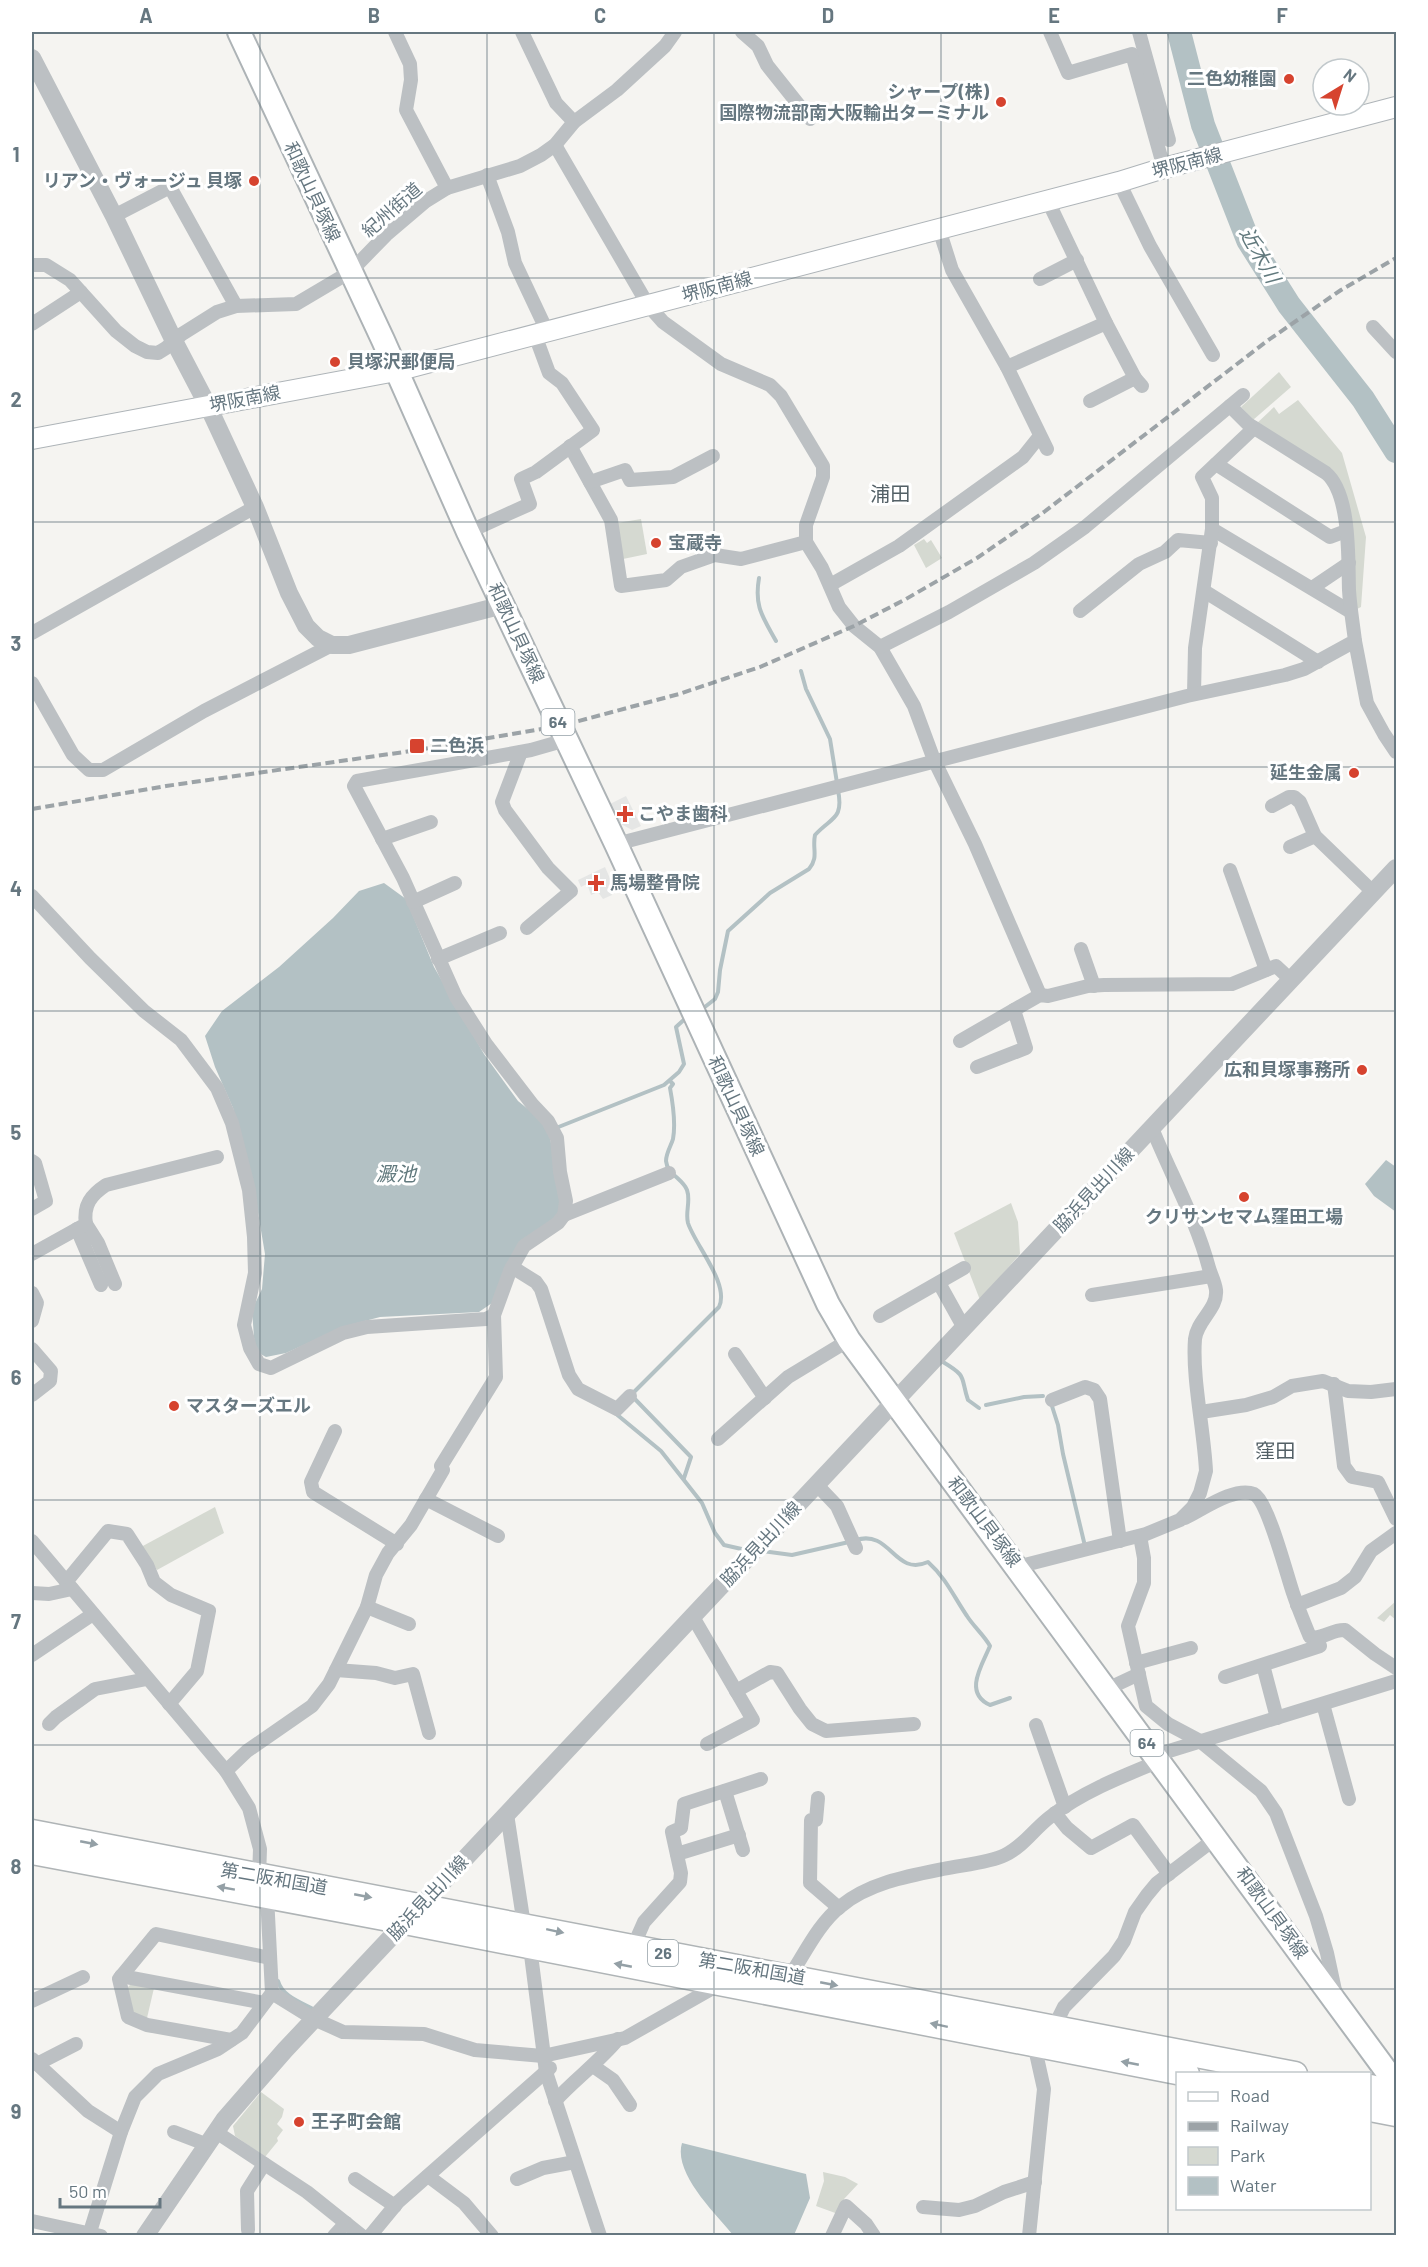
<svg xmlns="http://www.w3.org/2000/svg" width="1428" height="2267" font-family="Barlow,'Noto Sans JP',sans-serif">
<style>
.built{fill:#e5e6e5}
.green{fill:#d5d9d1}
.water{fill:#b3c1c4}
.lines{fill:none;stroke-linecap:round;stroke-linejoin:round}
.stream{stroke:#b3c1c4;stroke-width:4}
.river{stroke:#b3c1c4;stroke-width:24}
.secondary-casing{stroke:#aeb4b8;stroke-width:22}
.primary-casing{stroke:#adb3b6;stroke-width:26}
.trunk-casing{stroke:#afb4b6;stroke-width:27}
.minor{stroke:#bcc0c3;stroke-width:14}
.tertiary{stroke:#bcc0c3;stroke-width:18}
.secondary{stroke:#fff;stroke-width:20}
.primary{stroke:#fff;stroke-width:22}
.trunk{stroke:#fff;stroke-width:24}
.rail{stroke:#9ca3a7;stroke-width:4;stroke-dasharray:9 4.5;stroke-linecap:butt}
.oneway{fill:#94a0a6}
.grid{fill:none;stroke:#667780;stroke-width:1.5;stroke-opacity:0.55}
.poi-dot{fill:#d6432f;stroke:#fff;stroke-width:2}
.labels{text-anchor:middle;stroke-width:6;stroke-linejoin:round;paint-order:stroke}
.shield{fill:#fff;stroke:#94a0a6;stroke-width:1.5}
.shield-label{font-size:16px;font-weight:bold;fill:#667780}
.poi-label{font-size:18px;font-weight:bold;fill:#667780;stroke:#fff;text-anchor:start}
.street-label{font-size:18px;fill:#667780;stroke:#fff}
.water-label{font-size:20px;font-style:italic;fill:#61797d;stroke:#fff}
.neighbourhood-label{font-size:20px;fill:#536066;stroke:#fff}
.neatline{fill:none;stroke:#667780;stroke-width:2}
.grid-label{font-size:20px;text-anchor:middle;font-weight:bold;fill:#667780}
</style>
<rect width="100%" height="100%" fill="#f5f4f1"/>
<g class="built">
<polygon points="626,796 641,826 632,830 621,824 610,804"/>
<polygon points="605,867 612,883 608,886 612,895 603,899 598,892 591,895 587,884 581,887 578,880"/>
</g>
<g class="green">
<polygon points="1279,372 1291,387 1253,420 1241,407"/>
<polygon points="1298,400 1342,453 1366,537 1361,607 1353,611 1340,487 1255,425 1274,407 1279,414"/>
<polygon points="641,519 647,554 623,559 617,523"/>
<polygon points="924,539 927,543 931,540 942,558 926,568 914,545"/>
<polygon points="1011,1203 1018,1222 1020,1254 980,1300 954,1233"/>
<polygon points="215,1507 224,1533 157,1570 141,1547"/>
<polygon points="1396,1601 1396,1620 1390,1615 1384,1622 1377,1618"/>
<polygon points="131,1984 154,1988 147,2018 134,2014 127,1988"/>
<polygon points="261,2092 284,2109 282,2117 277,2124 283,2130 277,2138 278,2141 265,2157 235,2136 233,2126"/>
<polygon points="823,2172 845,2177 858,2184 844,2199 838,2214 816,2206 824,2181"/>
</g>
<g class="water">
<polygon points="384,883 406,899 434,967 484,1054 518,1101 539,1118 549,1130 560,1203 558,1217 532,1233 492,1303 479,1312 380,1317 346,1326 286,1353 266,1357 255,1351 252,1310 262,1289 265,1254 257,1207 233,1108 215,1067 205,1036 222,1011 279,967 333,918 359,891"/>
<polygon points="1386,1160 1396,1167 1396,1212 1374,1196 1365,1184"/>
<path d="M682,2143L806,2174L810,2198L794,2235H733C715,2213 673,2173 682,2143Z"/>
</g>
<g class="lines">
<g class="stream">
<path d="M759,578C754,607 763,617 776,641"/>
<polyline points="801,671 806,689 830,739 837,783"/>
<path d="M701,1010L715,999L718,992L720,970L728,931L770,893L809,869C819,857 812,849 815,835C831,817 844,820 838,790"/>
<path d="M670,1081L673,1084L670,1088C673,1104 676,1123 673,1139C671,1146 666,1153 666,1161C667,1174 683,1179 687,1190C691,1201 685,1212 688,1223C695,1245 730,1284 719,1307L631,1395L691,1457L684,1478"/>
<polyline points="556,1128 664,1085 679,1072 684,1064 676,1027 687,1017"/>
<path d="M943,1362C968,1377 960,1376 968,1400L979,1408"/>
<polyline points="1051,1403 1058,1425 1063,1454 1084,1542"/>
<polyline points="986,1405 1024,1397 1043,1396"/>
<polyline points="615,1413 661,1451 702,1503 715,1533 724,1545 746,1550"/>
<path d="M856,1540C891,1529 894,1577 928,1562C946,1578 954,1597 967,1616C974,1627 984,1635 990,1646C982,1665 963,1693 990,1705L1010,1698"/>
<polyline points="762,1551 792,1555 849,1542"/>
<path d="M278,1981C282,1996 300,2002 313,2009"/>
</g>
<polyline class="river" points="1179,32 1203,125 1248,240 1289,305 1363,399 1396,451"/>
<defs>
<polyline id="secondary" points="32,439 396,371 1119,182 1164,168 1396,107"/>
<polyline id="primary" points="239,32 383,340 468,532 616,844 828,1304 849,1340 1396,2084"/>
<g id="trunk">
<polyline points="32,1832 1295,2074"/>
<polyline points="32,1852 405,1922 1187,2074"/>
<polyline points="1370,2087 1396,2093"/>
<polyline points="1370,2109 1396,2114"/>
</g>
</defs>
<use href="#secondary" class="secondary-casing"/>
<use href="#primary" class="primary-casing"/>
<use href="#trunk" class="trunk-casing"/>
<g class="minor">
<polyline points="395,32 410,64 411,80 406,110 447,188"/>
<polyline points="522,32 556,103 574,122"/>
<polyline points="742,32 758,46 767,65 810,119"/>
<polyline points="1050,32 1068,73 1132,54 1164,168"/>
<polyline points="1139,32 1169,140"/>
<polyline points="555,145 648,305 663,322 721,364 770,385 781,396 823,466 823,477 806,525 806,542 822,568 839,607 854,626 880,647 914,706 934,760 975,844 1040,995"/>
<polyline points="487,175 508,232 515,263 547,331"/>
<polyline points="1119,182 1150,246 1213,355"/>
<polyline points="1048,201 1106,323 1135,378 1142,386"/>
<polyline points="114,216 170,187 236,306"/>
<polyline points="939,229 952,270 1007,367 1047,449"/>
<polyline points="32,265 46,265 70,280 116,331 135,346 147,352 158,353 166,348 182,334 217,312 236,306 296,304 350,272 386,235 426,201 447,188 520,166 541,155 555,145 574,122 617,90 665,46 675,32"/>
<polyline points="1040,279 1077,260"/>
<polyline points="32,324 81,292"/>
<polyline points="1373,327 1396,352"/>
<polyline points="1007,367 1106,323"/>
<polyline points="1090,401 1135,378"/>
<polyline points="570,446 611,520 621,586 666,580 681,567 715,555 741,559 806,542"/>
<polyline points="1216,464 1330,537 1346,531"/>
<polyline points="590,482 625,470 630,480 673,477 713,456"/>
<polyline points="1212,529 1351,612"/>
<polyline points="468,532 530,504 521,479 536,472 593,430 562,383 549,373 535,335"/>
<polyline points="830,585 899,546 1023,457 1039,437"/>
<polyline points="1312,588 1349,563"/>
<polyline points="1204,591 1318,662"/>
<polyline points="1080,611 1139,564 1165,552 1178,540 1211,543"/>
<polyline points="32,633 255,507"/>
<polyline points="1355,641 1367,703 1384,734 1396,752"/>
<polyline points="880,647 949,612 1034,563 1085,527 1243,395"/>
<polyline points="32,683 73,755 89,770 103,770 204,711 332,645"/>
<polyline points="1194,694 1195,648 1212,529 1212,498 1202,477 1254,428"/>
<polyline points="521,752 502,802 505,810 548,868 571,891 527,928"/>
<polyline points="1272,806 1289,797 1294,797 1300,802 1315,836 1373,892"/>
<polyline points="382,839 431,822"/>
<path d="M616,844L1187,696L1285,675L1304,669L1355,641C1353,624 1350,607 1349,590C1348,560 1351,494 1326,473L1248,424L1230,406"/>
<polyline points="1290,847 1315,836"/>
<polyline points="1230,870 1266,970"/>
<polyline points="32,896 90,958 144,1011 181,1040 217,1088 232,1123 249,1190 254,1237 255,1273 244,1325 250,1348 259,1364 271,1368 343,1333 367,1327 486,1319 494,1315 510,1271 524,1246 558,1223 564,1215 566,1201 560,1172 557,1138 548,1121 532,1104 486,1044 456,997 403,878 354,786 357,781 531,750 566,740"/>
<polyline points="413,902 455,883"/>
<polyline points="1081,949 1094,986"/>
<polyline points="438,959 500,933"/>
<polyline points="960,1041 1040,995 1048,996 1088,986 1104,985 1232,984 1276,966 1291,980"/>
<polyline points="977,1067 1026,1048 1014,1010"/>
<polyline points="32,1161 35,1163 46,1201 32,1209"/>
<polyline points="564,1215 669,1173"/>
<polyline points="86,1224 98,1243 115,1284"/>
<polyline points="77,1229 101,1285"/>
<path d="M32,1254L86,1224C83,1205 91,1195 106,1185L217,1157"/>
<polyline points="512,1267 536,1282 541,1289 569,1375 578,1389 617,1409 630,1396"/>
<polyline points="939,1283 964,1328"/>
<polyline points="32,1293 37,1303 32,1321"/>
<polyline points="1092,1295 1211,1276"/>
<polyline points="880,1316 964,1268"/>
<polyline points="32,1349 51,1371 50,1381 32,1395"/>
<polyline points="735,1354 765,1398"/>
<polyline points="1334,1384 1344,1466 1352,1477 1378,1482 1396,1519"/>
<polyline points="1052,1400 1085,1387 1094,1390 1100,1399 1120,1541"/>
<polyline points="1201,1412 1246,1405 1273,1397 1292,1386 1323,1381 1348,1391 1371,1392 1396,1389"/>
<polyline points="335,1431 311,1482 313,1492 397,1544"/>
<polyline points="718,1439 788,1377 849,1340"/>
<polyline points="817,1485 837,1506 856,1548"/>
<polyline points="426,1499 498,1536"/>
<path d="M1185,1518C1202,1510 1235,1486 1254,1494C1268,1501 1287,1576 1293,1593C1298,1608 1304,1622 1310,1637C1323,1640 1332,1629 1345,1630L1375,1654L1396,1668"/>
<polyline points="1140,1536 1144,1558 1144,1583 1128,1626 1146,1706 1168,1724 1200,1741 1261,1791 1276,1813 1316,1916 1327,1953 1336,1995"/>
<polyline points="32,1541 226,1771 249,1808 260,1849 259,1877 267,1896 272,1993 242,2033 218,2049 158,2074 135,2097 121,2132 90,2232"/>
<path d="M1017,1567L1146,1534L1180,1520L1193,1507L1200,1493L1206,1471C1204,1430 1192,1378 1195,1339C1197,1320 1218,1309 1216,1290C1215,1282 1211,1275 1209,1268C1196,1219 1171,1175 1152,1128"/>
<polyline points="66,1582 108,1531 127,1534 147,1565 154,1582 171,1595 209,1611 197,1671 169,1704"/>
<polyline points="32,1593 49,1594 72,1589"/>
<polyline points="1297,1605 1341,1588 1355,1577 1371,1551 1396,1533"/>
<polyline points="367,1607 409,1624"/>
<polyline points="693,1617 753,1720 707,1744"/>
<polyline points="32,1655 93,1614"/>
<polyline points="1136,1663 1191,1648"/>
<polyline points="1263,1665 1277,1718"/>
<polyline points="336,1670 376,1673 395,1678 413,1674 429,1733"/>
<polyline points="1225,1677 1320,1646 1317,1638"/>
<polyline points="1107,1689 1139,1674"/>
<polyline points="736,1691 770,1672 777,1673 800,1709 812,1724 826,1731 914,1724"/>
<polyline points="1323,1704 1349,1799"/>
<polyline points="49,1724 56,1717 95,1689 147,1679"/>
<polyline points="1036,1725 1065,1807"/>
<polyline points="1156,1755 1396,1681"/>
<polyline points="226,1771 247,1751 312,1706 329,1684 367,1607 376,1575 388,1553 411,1525 443,1470 441,1466 496,1377 494,1315"/>
<polyline points="725,1791 743,1850"/>
<polyline points="818,1798 816,1820 811,1820 810,1883 839,1908"/>
<polyline points="1055,1813 1067,1828 1091,1848 1133,1825 1169,1874"/>
<polyline points="507,1814 524,1925"/>
<polyline points="677,1854 739,1835"/>
<polyline points="530,1947 546,2072 600,2236"/>
<polyline points="633,1947 644,1922 680,1882 681,1873 672,1832 681,1828 684,1804 761,1779"/>
<polyline points="121,1976 264,2003"/>
<path d="M790,1976C805,1953 819,1923 841,1906C869,1883 908,1876 943,1869C961,1865 989,1863 1005,1855C1024,1846 1034,1829 1050,1817C1082,1792 1123,1776 1160,1761"/>
<polyline points="272,1993 314,2019 343,2032 424,2034 475,2050 543,2056 625,2038 720,1984"/>
<polyline points="32,2001 83,1977"/>
<polyline points="1054,2027 1064,2007 1114,1956 1124,1941 1135,1912 1147,1895 1157,1883 1216,1838"/>
<polyline points="231,2040 147,2025 128,2017 119,1979 156,1934 270,1958"/>
<polyline points="32,2059 88,2111 121,2132"/>
<polyline points="37,2064 76,2044"/>
<polyline points="593,2066 613,2080 630,2105"/>
<path d="M555,2101C575,2079 599,2062 618,2039"/>
<polyline points="174,2132 208,2145"/>
<polyline points="216,2132 307,2192 362,2236"/>
<polyline points="428,2176 464,2203 492,2236"/>
<polyline points="355,2179 395,2206"/>
<polyline points="517,2179 543,2168 575,2162"/>
<polyline points="923,2207 959,2210 975,2206 1004,2192 1035,2182"/>
<polyline points="32,2221 101,2236"/>
<polyline points="248,2230 247,2191 264,2164"/>
<polyline points="334,2236 346,2223"/>
<polyline points="370,2236 398,2202 550,2068"/>
<polyline points="832,2236 846,2206 866,2224 874,2236"/>
<polyline points="1029,2236 1044,2089 1034,2044"/>
</g>
<g class="tertiary">
<polyline points="32,58 114,216 174,341 208,406 255,507 289,593 306,626 318,638 332,645 349,645 503,605"/>
<polyline points="145,2236 224,2120 285,2050 1396,868"/>
</g>
<use href="#secondary" class="secondary"/>
<use href="#primary" class="primary"/>
<use href="#trunk" class="trunk"/>
<polyline class="rail" points="32,809 166,786 418,750 560,726 679,694 760,667 854,626 906,599 977,558 1044,512 1267,341 1341,290 1396,258"/>
</g>
<defs><path id="oneway-solid" d="M-6-.8H1V-3.2L6.5 0L1 3.2V.8H-6Z" transform="scale(1.5)"/></defs>
<g class="oneway">
<use href="#oneway-solid" transform="translate(89 1843) rotate(11)"/>
<use href="#oneway-solid" transform="translate(226 1888) rotate(-170)"/>
<use href="#oneway-solid" transform="translate(363 1896) rotate(11)"/>
<use href="#oneway-solid" transform="translate(555 1931) rotate(12)"/>
<use href="#oneway-solid" transform="translate(623 1965) rotate(-169)"/>
<use href="#oneway-solid" transform="translate(829 1984) rotate(11)"/>
<use href="#oneway-solid" transform="translate(939 2025) rotate(-168)"/>
<use href="#oneway-solid" transform="translate(1130 2063) rotate(-169)"/>
</g>
<path class="grid" d="M260,32V2236M487,32V2236M714,32V2236M941,32V2236M1168,32V2236M32,278H1396M32,522H1396M32,767H1396M32,1011H1396M32,1256H1396M32,1500H1396M32,1745H1396M32,1989H1396"/>
<g class="poi-dot">
<circle cx="1289" cy="79" r="6"/>
<circle cx="1001" cy="102" r="6"/>
<circle cx="254" cy="181" r="6"/>
<circle cx="335" cy="362" r="6"/>
<circle cx="656" cy="543" r="6"/>
<rect x="409" y="738" width="16" height="16" rx="3"/>
<circle cx="1354" cy="773" r="6"/>
<path d="M622 805h6v6h6v6h-6v6h-6v-6h-6v-6h6z"/>
<path d="M593 874h6v6h6v6h-6v6h-6v-6h-6v-6h6z"/>
<circle cx="1362" cy="1070" r="6"/>
<circle cx="1244" cy="1197" r="6"/>
<circle cx="174" cy="1406" r="6"/>
<circle cx="299" cy="2122" r="6"/>
</g>
<g class="labels">
<g class="shield">
<rect x="541.5" y="709" width="33" height="26" rx="4.5"/>
<rect x="1130.5" y="1730" width="33" height="26" rx="4.5"/>
<rect x="648" y="1940" width="30" height="26" rx="4.5"/>
</g>
<g class="shield-label">
<text x="558" y="728">64</text>
<text x="1147" y="1749">64</text>
<text x="663" y="1959">26</text>
</g>
<g class="poi-label">
<text x="1277" y="85" text-anchor="end">二色幼稚園</text>
<text x="989" y="98" text-anchor="end">シャープ(株)<tspan x="989" dy="21">国際物流部南大阪輸出ターミナル</tspan></text>
<text x="242" y="187" text-anchor="end">リアン・ヴォージュ 貝塚</text>
<text x="347" y="368">貝塚沢郵便局</text>
<text x="668" y="549">宝蔵寺</text>
<text x="430" y="752">二色浜</text>
<text x="1342" y="779" text-anchor="end">延生金属</text>
<text x="638" y="820">こやま歯科</text>
<text x="610" y="889">馬場整骨院</text>
<text x="1350" y="1076" text-anchor="end">広和貝塚事務所</text>
<text x="1244" y="1223" text-anchor="middle">クリサンセマム窪田工場</text>
<text x="186" y="1412">マスターズエル</text>
<text x="311" y="2128">王子町会館</text>
</g>
<g class="street-label">
<text transform="translate(1187 163) rotate(-15)" y="6">堺阪南線</text>
<text transform="translate(312 192) rotate(65)" y="6">和歌山貝塚線</text>
<text transform="translate(392 210) rotate(-41)" y="6">紀州街道</text>
<text transform="translate(717 287) rotate(-15)" y="6">堺阪南線</text>
<text transform="translate(245 399) rotate(-11)" y="6">堺阪南線</text>
<text transform="translate(516 633) rotate(65)" y="6">和歌山貝塚線</text>
<text transform="translate(736 1106) rotate(65)" y="6">和歌山貝塚線</text>
<text transform="translate(1094 1190) rotate(-47)" y="6">脇浜見出川線</text>
<text transform="translate(984 1522) rotate(53)" y="6">和歌山貝塚線</text>
<text transform="translate(761 1544) rotate(-47)" y="6">脇浜見出川線</text>
<text transform="translate(274 1879) rotate(10)" y="6">第二阪和国道</text>
<text transform="translate(428 1898) rotate(-47)" y="6">脇浜見出川線</text>
<text transform="translate(1272 1913) rotate(54)" y="6">和歌山貝塚線</text>
<text transform="translate(752 1969) rotate(10)" y="6">第二阪和国道</text>
</g>
<g class="water-label">
<text transform="translate(1260 255) rotate(61)" y="7">近木川</text>
<text x="396" y="1181">澱池</text>
</g>
<g class="neighbourhood-label">
<text x="890" y="501">浦田</text>
<text x="1275" y="1458">窪田</text>
</g>
</g>
<rect width="1428" height="2267" fill="none" stroke="#ffffff" stroke-width="66"/>
<rect x="1176" y="2072" width="195" height="138" fill="#ffffff" stroke="#c2c9cc" stroke-width="1.5"/>
<rect x="1188" y="2092" width="30" height="9" fill="#ffffff" stroke="#c2c9cc" stroke-width="1.5"/>
<text x="1230" y="2102" font-size="18" fill="#667780">Road</text>
<rect x="1188" y="2122" width="30" height="9" fill="#9ca3a7" stroke="#c2c9cc" stroke-width="1.5"/>
<text x="1230" y="2132" font-size="18" fill="#667780">Railway</text>
<rect x="1188" y="2147" width="30" height="18" fill="#d5d9d1" stroke="#c2c9cc" stroke-width="1.5"/>
<text x="1230" y="2162" font-size="18" fill="#667780">Park</text>
<rect x="1188" y="2177" width="30" height="18" fill="#b3c1c4" stroke="#c2c9cc" stroke-width="1.5"/>
<text x="1230" y="2192" font-size="18" fill="#667780">Water</text>
<g transform="translate(1341 87) rotate(38)"><circle r="28" fill="#ffffff" stroke="#c2c9cc" stroke-width="1.5"/>
<path d="M0-4.5L10 22L0 15L-10 22Z" fill="#d6432f"/>
<text y="-9" font-size="16" font-weight="bold" text-anchor="middle" fill="#667780">N</text>
</g>
<path d="M60 2198v9h100v-9" fill="none" stroke="#667780" stroke-width="3"/>
<text x="69" y="2198" font-size="18" fill="#667780" stroke="#ffffff" stroke-width="4.5" paint-order="stroke">50 m</text>
<rect x="33" y="33" width="1362" height="2201" class="neatline"/>
<g class="grid-label">
<text x="146" y="23">A</text>
<text x="374" y="23">B</text>
<text x="600" y="23">C</text>
<text x="828" y="23">D</text>
<text x="1054" y="23">E</text>
<text x="1282" y="23">F</text>
<text x="16" y="162">1</text>
<text x="16" y="407">2</text>
<text x="16" y="651">3</text>
<text x="16" y="896">4</text>
<text x="16" y="1140">5</text>
<text x="16" y="1385">6</text>
<text x="16" y="1629">7</text>
<text x="16" y="1874">8</text>
<text x="16" y="2119">9</text>
</g>
</svg>
